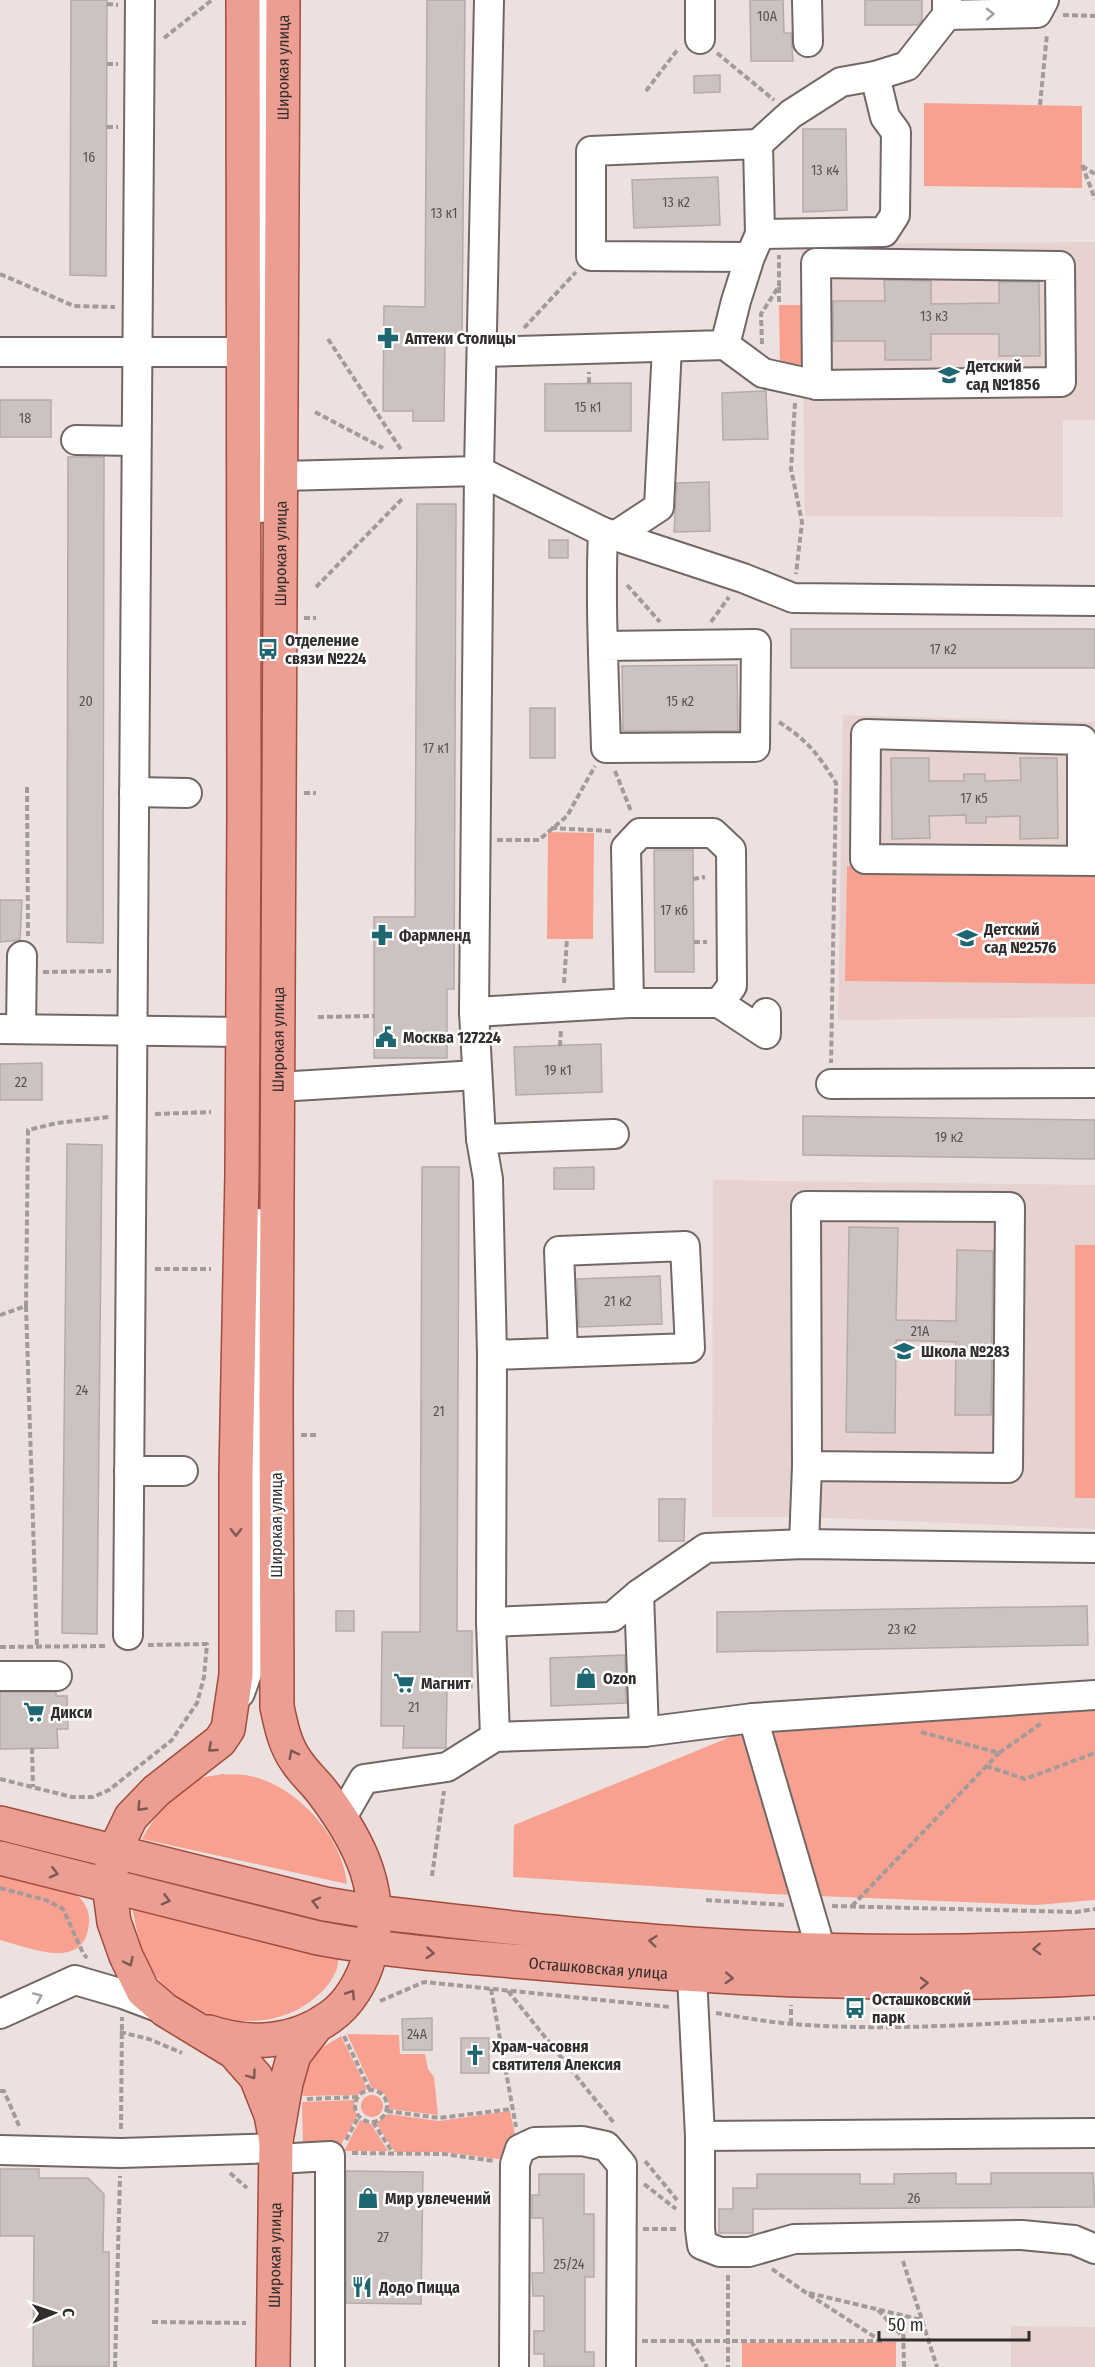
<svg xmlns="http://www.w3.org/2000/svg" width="1095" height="2367" font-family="'Fira Sans Condensed',sans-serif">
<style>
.built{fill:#e6d3d0}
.green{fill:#f9a191}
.building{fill:#ccc2c0;stroke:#b5aba9;stroke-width:1.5}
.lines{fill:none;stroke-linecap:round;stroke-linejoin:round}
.minor-casing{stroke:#716866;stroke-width:32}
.major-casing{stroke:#a14c3e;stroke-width:36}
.path{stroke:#a39b99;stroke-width:4;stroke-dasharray:6 3;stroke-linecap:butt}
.minor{stroke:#fff;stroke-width:28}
.major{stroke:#eb9e91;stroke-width:33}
.oneway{stroke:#a2a0a0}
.oneway2{stroke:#7b5a54}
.labels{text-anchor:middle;stroke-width:5;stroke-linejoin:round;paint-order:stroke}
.number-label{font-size:14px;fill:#585251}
.street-label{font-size:16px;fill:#312d2c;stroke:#fff}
.poi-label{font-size:16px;font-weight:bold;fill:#312d2c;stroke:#fff;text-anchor:start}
</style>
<rect width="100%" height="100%" fill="#ece1df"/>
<g class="built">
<polygon points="1095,242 1095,420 1063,420 1063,517 805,516 801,244"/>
<polygon points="843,715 1095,722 1095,1017 838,1020"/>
<polygon points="713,1180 1095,1185 1095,1529 804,1517 712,1517"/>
<polygon points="1011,2326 1095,2327 1095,2367 1011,2367"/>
</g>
<g class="green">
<polygon points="924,103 1082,106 1082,188 924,186"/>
<polygon points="779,305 802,305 802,367 780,367"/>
<polygon points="548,832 594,833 593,939 547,939"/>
<polygon points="847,866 1095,872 1095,984 845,981"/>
<rect x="1075" y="1245" width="20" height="253"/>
<polygon points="1095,1706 1095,1900 1036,1905 771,1894 513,1877 514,1825 733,1736"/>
<path d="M222,1774C229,1775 238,1774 245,1775C294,1782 343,1836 347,1884L142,1839C155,1816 173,1792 198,1779C204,1776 214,1776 222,1774Z"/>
<path d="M0,1871C18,1876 35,1882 53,1887C60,1889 69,1890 75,1894C84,1900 90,1911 89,1921C87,1973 30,1948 0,1940Z"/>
<path d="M132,1907L339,1955C338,1961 338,1968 335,1973C332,1981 325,1989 318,1995C275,2036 196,2027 159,1980C142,1958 137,1933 132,1907Z"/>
<path d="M347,2034L399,2035L400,2054H425L428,2069L434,2077L438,2115L389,2109C390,2098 383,2090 372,2088Z"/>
<path d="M341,2036L367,2089L357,2095L303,2096C302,2055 307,2057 341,2036Z"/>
<circle cx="372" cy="2106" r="11"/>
<polygon points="355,2100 354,2107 357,2116 339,2148 303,2146 302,2102"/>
<polygon points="510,2111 518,2149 514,2161 444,2152 395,2152 376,2123 388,2114 439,2121"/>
<polygon points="360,2120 371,2124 388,2151 344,2151"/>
<polygon points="896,2342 896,2367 742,2367 742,2343"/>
</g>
<g class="building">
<polygon points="71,0 107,0 106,276 70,275"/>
<polygon points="427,0 465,0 462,337 445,337 444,421 413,421 413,411 383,411 384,306 425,307"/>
<polygon points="750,0 783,0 784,33 791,33 793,61 751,61"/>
<polygon points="865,0 922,0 922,20 918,25 865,25"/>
<polygon points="720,75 720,92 694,93 694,76"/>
<polygon points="803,129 846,129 847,210 803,212"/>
<polygon points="718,177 720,225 634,228 632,180"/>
<polygon points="884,280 931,281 931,304 999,303 999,282 1039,282 1040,356 999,356 999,334 931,334 931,360 885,360 885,341 833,341 833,301 885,301"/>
<polygon points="631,383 631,431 545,431 545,384"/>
<polygon points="766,391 768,439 723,440 722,393"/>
<rect x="0" y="400" width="51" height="37"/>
<polygon points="68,457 104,457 103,943 67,942"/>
<polygon points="709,482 710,531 674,532 677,483"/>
<polygon points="417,504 456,504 454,989 447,989 447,1058 374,1058 374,917 415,917"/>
<rect x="549" y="540" width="19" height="18"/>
<rect x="791" y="629" width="304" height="39"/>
<polygon points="737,665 738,731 623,731 622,666"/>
<rect x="530" y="708" width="25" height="50"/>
<polygon points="891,758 929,758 929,781 964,781 964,774 985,774 985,781 1021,780 1020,758 1057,758 1058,838 1020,839 1020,816 986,817 986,823 966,823 966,815 929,816 930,838 892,839"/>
<polygon points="654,850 693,850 694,972 655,972"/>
<polygon points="0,900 22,900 20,940 0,942"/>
<polygon points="601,1044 602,1092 516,1095 514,1047"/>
<polygon points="42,1063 42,1100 0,1100 0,1064"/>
<polygon points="803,1116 1095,1120 1095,1159 803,1155"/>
<polygon points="67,1144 102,1145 97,1634 62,1633"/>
<polygon points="422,1167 459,1167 457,1631 472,1631 472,1688 447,1688 446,1748 403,1748 404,1726 381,1726 382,1632 420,1632"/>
<polygon points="594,1167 594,1189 554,1189 554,1168"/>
<polygon points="849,1227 898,1228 896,1320 956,1321 957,1250 993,1251 991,1415 955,1415 956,1342 896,1340 895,1433 846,1432"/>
<polygon points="660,1276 662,1324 579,1327 577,1279"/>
<polygon points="659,1499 685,1499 684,1541 659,1541"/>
<polygon points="1087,1606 1088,1645 717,1652 717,1612"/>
<rect x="336" y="1611" width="18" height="20"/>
<polygon points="625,1655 626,1703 551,1706 550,1658"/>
<polygon points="0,1692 56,1692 56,1696 67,1696 68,1729 57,1729 58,1748 0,1749"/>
<polygon points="432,2018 432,2050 403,2050 402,2019"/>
<rect x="461" y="2038" width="28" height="35"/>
<polygon points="0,2169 39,2169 39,2178 88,2178 104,2194 103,2252 109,2252 109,2367 33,2367 34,2236 0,2236"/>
<polygon points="346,2171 423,2172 421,2304 346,2303"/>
<polygon points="956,2173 956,2184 991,2184 991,2173 1093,2173 1095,2207 753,2209 753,2233 719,2233 719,2209 733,2209 733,2188 757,2188 757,2174 860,2174 860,2184 894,2184 894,2174"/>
<polygon points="539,2174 584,2174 584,2214 594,2214 594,2277 585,2277 585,2352 594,2352 594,2367 544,2367 544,2354 534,2354 534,2331 544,2331 544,2296 533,2296 532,2273 544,2273 543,2218 532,2218 532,2195 539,2195"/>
</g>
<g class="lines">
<defs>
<g id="minor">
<polyline points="489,0 479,471 474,1012 481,1139 488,1179 492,1355 491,1622"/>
<polyline points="700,0 700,39"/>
<polyline points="807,0 808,42"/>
<polyline points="947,0 947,15 1037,13 1044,0"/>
<polyline points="758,144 791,114 841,82 875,76 907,66 947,15"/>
<polyline points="760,234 884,232 895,215 896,132 885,117 875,76"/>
<polygon points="816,263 1060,266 1061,382 817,385"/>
<polyline points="725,345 763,373 817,385"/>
<polyline points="0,352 242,352"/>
<polyline points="482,352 725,345 736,301 750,257 760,234 758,144 591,151 591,256 750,257"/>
<polyline points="76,440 136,441"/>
<polyline points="281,476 479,471 603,532 743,578 793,598 1095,601"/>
<polyline points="260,508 263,0"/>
<path d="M603,532C600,604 604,676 606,748L755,747L756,644L604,646"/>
<polyline points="615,536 659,507 667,347"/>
<polyline points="134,792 187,793"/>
<polyline points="1082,861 1082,740 866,734 865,859 1095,861"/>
<polyline points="629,1003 626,848 640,833 713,833 731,850 732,986 719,1003"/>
<polyline points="474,1012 629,1003 719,1003 766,1034 766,1013"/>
<polyline points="0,1029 242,1032"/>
<polyline points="21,1029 22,956"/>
<polyline points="831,1084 1095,1083"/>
<polyline points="278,1087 477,1075"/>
<polyline points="481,1139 614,1134"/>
<polyline points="492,1355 690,1348 685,1246 559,1251 563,1351"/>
<polyline points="129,1471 183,1471"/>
<polyline points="804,1544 807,1466 806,1206 1010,1207 1008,1468 807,1466"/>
<polyline points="639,1594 644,1732 753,1718 1095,1695"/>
<polyline points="128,1635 140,0"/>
<polyline points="0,1676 57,1676"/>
<polyline points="240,1693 257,1645 257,1223"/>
<polyline points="753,1718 821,1950"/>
<polyline points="495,1737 491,1622 612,1617 639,1594 706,1548 804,1544 1095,1548"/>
<polyline points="341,1819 364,1779 447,1767 495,1737 644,1732"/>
<polyline points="692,1976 700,2136 700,2229 702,2245 720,2252 749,2252 794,2239 1022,2235 1074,2240 1095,2249"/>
<polyline points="0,2014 75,1980 123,1994 163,2009"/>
<polyline points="700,2136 1095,2133"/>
<polyline points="0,2150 121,2153 276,2148"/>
<polyline points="276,2159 330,2156 330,2367"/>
<polyline points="514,2367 515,2164 520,2149 535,2142 582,2141 606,2146 622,2165 621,2367"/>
</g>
<g id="major">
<polyline points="243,0 244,810 242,1174 236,1474 236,1675 228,1729 220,1741 156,1791 131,1817 114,1852 109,1885 114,1922 126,1956 143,1991 165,2010 234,2052 256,2077 271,2115 276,2141"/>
<path d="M0,1823L325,1904L374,1912C479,1924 585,1937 691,1944C825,1953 961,1954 1095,1946"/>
<path id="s1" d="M0,1858L318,1938C398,1953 480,1958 561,1965C739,1980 916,1988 1095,1978"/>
<path id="s2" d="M209,2032C251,2046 294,2043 330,2017C349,2004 363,1980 369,1957C386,1894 361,1843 323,1793C315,1782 304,1773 297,1762C285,1746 281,1726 277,1707L276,1399L283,0"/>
<path id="s3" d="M273,2367L276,2141L286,2083L294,2055L314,2029"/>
</g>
</defs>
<use href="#minor" class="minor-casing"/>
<use href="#major" class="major-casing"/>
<g class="path">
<polyline points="107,4 118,5"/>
<polyline points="1063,15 1095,16"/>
<polyline points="164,38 212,0"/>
<polyline points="717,53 774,100"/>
<polyline points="107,64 118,64"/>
<polyline points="646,91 678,49"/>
<polyline points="1040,105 1047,34"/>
<polyline points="107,127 118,127"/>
<polyline points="1082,165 1095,199"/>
<polyline points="1082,166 1095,174"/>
<polyline points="0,274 74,306 115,307"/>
<polyline points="779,287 779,305"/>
<polyline points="524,328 576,272"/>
<polyline points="328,339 402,451"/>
<polyline points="762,344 761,314 779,286 779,255"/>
<polyline points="589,383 589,372"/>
<polyline points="795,403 791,469 802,522 796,574"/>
<polyline points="315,412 383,448"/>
<polyline points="627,585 660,622"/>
<polyline points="316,587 404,497"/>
<polyline points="304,618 316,618"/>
<polyline points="711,622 729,597"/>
<path d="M779,722C808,741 818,754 836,783L831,1063"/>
<polyline points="615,771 631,811"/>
<polyline points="27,787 28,936"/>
<polyline points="304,793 316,793"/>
<polyline points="551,828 611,831"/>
<polyline points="497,840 539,840 567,816 595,766"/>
<polyline points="693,879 705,877"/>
<polyline points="694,942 707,942"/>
<polyline points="43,972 111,971"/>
<polyline points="564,983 567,939"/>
<polyline points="318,1017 374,1016"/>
<polyline points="560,1046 561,1029"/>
<polyline points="155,1114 211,1112"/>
<polyline points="155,1269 211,1269"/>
<polyline points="26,1306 37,1646"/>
<polyline points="0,1315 26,1306 28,1130 57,1123 109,1117"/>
<polyline points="301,1435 319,1435"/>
<polyline points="0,1647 107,1646"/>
<polyline points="921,1732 999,1753 1043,1722"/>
<polyline points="32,1748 33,1787"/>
<polyline points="986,1766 1025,1779 1095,1753"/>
<polyline points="0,1779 72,1797 93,1797 109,1790 172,1740 197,1703 204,1677 207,1644 148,1645"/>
<polyline points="432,1876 444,1791"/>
<polyline points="0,1888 46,1900 63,1909 83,1953 87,1958"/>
<polyline points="706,1900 785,1905"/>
<polyline points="832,1906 1076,1912 1095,1909"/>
<polyline points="852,1906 999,1753"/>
<polyline points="491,1989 516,2127"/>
<polyline points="508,1991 614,2123"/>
<polyline points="380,2001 424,1982 670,2007"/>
<path d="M716,2013C741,2017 767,2022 793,2024C893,2032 995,2023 1095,2018"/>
<polyline points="791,2024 791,2005"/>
<polyline points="120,2032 149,2039 182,2053"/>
<polyline points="344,2036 370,2090"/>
<circle cx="371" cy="2106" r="16"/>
<polyline points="0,2091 4,2091 20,2128"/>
<polyline points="307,2099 358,2097"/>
<polyline points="387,2111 439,2118 512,2109"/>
<polyline points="373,2122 393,2153"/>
<polyline points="121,2129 122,2017"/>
<polyline points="346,2140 359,2116"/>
<polyline points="352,2153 444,2154 494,2161"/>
<polyline points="645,2161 677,2200"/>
<polyline points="230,2173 247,2188"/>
<polyline points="644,2184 676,2209"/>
<polyline points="643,2229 678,2229"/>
<polyline points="903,2261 937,2367"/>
<polyline points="772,2269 805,2292 881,2341"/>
<polyline points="728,2275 728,2367"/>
<polyline points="809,2293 922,2320"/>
<polyline points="878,2310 904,2338"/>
<polyline points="903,2316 904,2367"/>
<polyline points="152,2322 246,2323"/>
<polyline points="642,2341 882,2341"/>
<polyline points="691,2341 707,2367"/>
<polyline points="115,2367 120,2176"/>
</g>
<use href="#minor" class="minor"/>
<use href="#major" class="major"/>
</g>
<defs><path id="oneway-chevron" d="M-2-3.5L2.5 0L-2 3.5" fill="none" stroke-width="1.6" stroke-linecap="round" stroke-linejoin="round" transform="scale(1.5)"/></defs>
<g class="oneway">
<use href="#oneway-chevron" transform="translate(990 14) rotate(-1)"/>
<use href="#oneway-chevron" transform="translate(38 1997) rotate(-24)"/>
</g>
<g class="oneway2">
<use href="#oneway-chevron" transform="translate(236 1532) rotate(90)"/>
<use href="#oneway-chevron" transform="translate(212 1748) rotate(139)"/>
<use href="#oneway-chevron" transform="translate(293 1754) rotate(-117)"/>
<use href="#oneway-chevron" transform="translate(141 1807) rotate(134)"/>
<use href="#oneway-chevron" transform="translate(54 1873) rotate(14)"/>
<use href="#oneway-chevron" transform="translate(166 1900) rotate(14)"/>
<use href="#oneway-chevron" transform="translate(316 1902) rotate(-166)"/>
<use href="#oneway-chevron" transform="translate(653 1941) rotate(-174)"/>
<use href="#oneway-chevron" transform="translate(1037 1949) rotate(178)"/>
<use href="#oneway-chevron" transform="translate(430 1953) rotate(5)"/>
<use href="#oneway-chevron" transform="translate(129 1962) rotate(65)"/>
<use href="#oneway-chevron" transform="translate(729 1978) rotate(3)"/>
<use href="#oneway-chevron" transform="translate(924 1983) rotate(-1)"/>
<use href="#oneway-chevron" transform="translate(351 1994) rotate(-57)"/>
<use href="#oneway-chevron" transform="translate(252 2075) rotate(54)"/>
</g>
<defs>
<symbol id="pharmacy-bare" viewBox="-9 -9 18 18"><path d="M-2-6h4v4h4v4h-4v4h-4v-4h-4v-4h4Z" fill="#1d6672" stroke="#fff" stroke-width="2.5" paint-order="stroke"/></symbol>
<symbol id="school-bare" viewBox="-9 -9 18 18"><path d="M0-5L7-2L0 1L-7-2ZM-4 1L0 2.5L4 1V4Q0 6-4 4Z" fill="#1d6672" stroke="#fff" stroke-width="2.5" paint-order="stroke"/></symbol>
<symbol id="bus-bare" viewBox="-9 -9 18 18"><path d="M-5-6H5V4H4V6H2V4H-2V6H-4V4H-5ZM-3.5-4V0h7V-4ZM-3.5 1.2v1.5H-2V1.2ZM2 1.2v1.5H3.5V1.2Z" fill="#1d6672" stroke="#fff" stroke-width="2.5" paint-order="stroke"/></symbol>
<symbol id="civic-bare" viewBox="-9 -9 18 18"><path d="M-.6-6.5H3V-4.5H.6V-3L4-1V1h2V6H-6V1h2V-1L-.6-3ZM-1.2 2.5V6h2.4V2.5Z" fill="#1d6672" stroke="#fff" stroke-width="2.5" paint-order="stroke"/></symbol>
<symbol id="shop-bare" viewBox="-9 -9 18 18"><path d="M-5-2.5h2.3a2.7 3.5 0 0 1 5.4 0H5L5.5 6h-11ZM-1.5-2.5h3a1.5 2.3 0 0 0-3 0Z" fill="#1d6672" stroke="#fff" stroke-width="2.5" paint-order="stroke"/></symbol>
<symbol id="supermarket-bare" viewBox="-9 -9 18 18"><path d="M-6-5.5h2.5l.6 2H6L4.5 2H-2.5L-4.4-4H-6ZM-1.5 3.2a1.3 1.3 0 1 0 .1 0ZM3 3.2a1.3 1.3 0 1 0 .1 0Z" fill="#1d6672" stroke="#fff" stroke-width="2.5" paint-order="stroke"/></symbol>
<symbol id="church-bare" viewBox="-9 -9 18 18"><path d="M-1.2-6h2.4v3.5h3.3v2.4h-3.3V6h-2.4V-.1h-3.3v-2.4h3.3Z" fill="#1d6672" stroke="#fff" stroke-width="2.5" paint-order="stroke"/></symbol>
<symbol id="restaurant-bare" viewBox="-9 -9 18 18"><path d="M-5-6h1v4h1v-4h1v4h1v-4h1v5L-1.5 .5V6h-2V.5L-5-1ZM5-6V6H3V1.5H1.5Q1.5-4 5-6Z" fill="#1d6672" stroke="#fff" stroke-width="2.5" paint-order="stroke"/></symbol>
</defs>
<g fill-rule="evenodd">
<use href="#pharmacy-bare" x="373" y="323" width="30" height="30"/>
<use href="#school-bare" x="934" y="360" width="30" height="30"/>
<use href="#bus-bare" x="253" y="634" width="30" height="30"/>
<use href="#pharmacy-bare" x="367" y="920" width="30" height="30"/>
<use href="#school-bare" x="952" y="923" width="30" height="30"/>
<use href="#civic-bare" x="371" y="1022" width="30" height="30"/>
<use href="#school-bare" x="889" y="1336" width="30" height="30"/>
<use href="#shop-bare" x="571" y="1663" width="30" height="30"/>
<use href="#supermarket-bare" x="389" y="1668" width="30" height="30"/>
<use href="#supermarket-bare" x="19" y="1697" width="30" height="30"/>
<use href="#bus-bare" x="840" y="1993" width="30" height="30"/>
<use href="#church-bare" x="460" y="2040" width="30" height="30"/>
<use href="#shop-bare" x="353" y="2183" width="30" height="30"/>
<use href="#restaurant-bare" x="347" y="2272" width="30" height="30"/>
</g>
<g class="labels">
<g class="number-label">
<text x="767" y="21">10А</text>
<text x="89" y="162">16</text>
<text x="825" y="175">13 к4</text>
<text x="676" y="207">13 к2</text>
<text x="444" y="218">13 к1</text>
<text x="934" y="321">13 к3</text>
<text x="588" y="412">15 к1</text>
<text x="25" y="423">18</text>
<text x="943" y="654">17 к2</text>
<text x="86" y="706">20</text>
<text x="680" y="706">15 к2</text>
<text x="436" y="753">17 к1</text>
<text x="974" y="803">17 к5</text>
<text x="674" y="915">17 к6</text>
<text x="558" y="1075">19 к1</text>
<text x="21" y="1087">22</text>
<text x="949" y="1142">19 к2</text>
<text x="618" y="1306">21 к2</text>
<text x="920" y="1336">21А</text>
<text x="82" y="1395">24</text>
<text x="439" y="1416">21</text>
<text x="902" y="1634">23 к2</text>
<text x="414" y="1712">21</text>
<text x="417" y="2039">24А</text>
<text x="914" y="2203">26</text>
<text x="383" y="2242">27</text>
<text x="569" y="2269">25/24</text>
</g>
<g class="street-label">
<text dy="6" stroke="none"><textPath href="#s2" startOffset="2116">Широкая улица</textPath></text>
<text dy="6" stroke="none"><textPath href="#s2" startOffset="1630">Широкая улица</textPath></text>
<text dy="6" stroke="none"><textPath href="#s2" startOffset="1144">Широкая улица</textPath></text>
<text transform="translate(276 1525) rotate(-90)" y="6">Широкая улица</text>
<text dy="6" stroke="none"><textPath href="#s1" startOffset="610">Осташковская улица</textPath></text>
<text dy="6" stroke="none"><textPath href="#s3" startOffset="112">Широкая улица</textPath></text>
</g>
<g class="poi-label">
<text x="405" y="344">Аптеки Столицы</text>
<text x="966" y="372">Детский<tspan x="966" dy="18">сад №1856</tspan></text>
<text x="285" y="646">Отделение<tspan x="285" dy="18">связи №224</tspan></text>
<text x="984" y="935">Детский<tspan x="984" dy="18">сад №2576</tspan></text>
<text x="399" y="941">Фармленд</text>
<text x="403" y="1043">Москва 127224</text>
<text x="921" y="1357">Школа №283</text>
<text x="603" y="1684">Ozon</text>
<text x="421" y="1689">Магнит</text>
<text x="51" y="1718">Дикси</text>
<text x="872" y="2005">Осташковский<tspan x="872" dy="18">парк</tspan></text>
<text x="492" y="2052">Храм-часовня<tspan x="492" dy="18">святителя Алексия</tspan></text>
<text x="385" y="2204">Мир увлечений</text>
<text x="379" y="2293">Додо Пицца</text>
</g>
</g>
<g transform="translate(54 2313) rotate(88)" stroke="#ffffff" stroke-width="4.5" paint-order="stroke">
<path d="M0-4.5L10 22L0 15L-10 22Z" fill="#312d2c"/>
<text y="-9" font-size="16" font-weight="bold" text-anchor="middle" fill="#312d2c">С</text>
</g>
<path d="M879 2331v9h150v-9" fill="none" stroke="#312d2c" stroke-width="3"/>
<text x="888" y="2331" font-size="18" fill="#312d2c" stroke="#ffffff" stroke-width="4.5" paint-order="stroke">50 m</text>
</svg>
